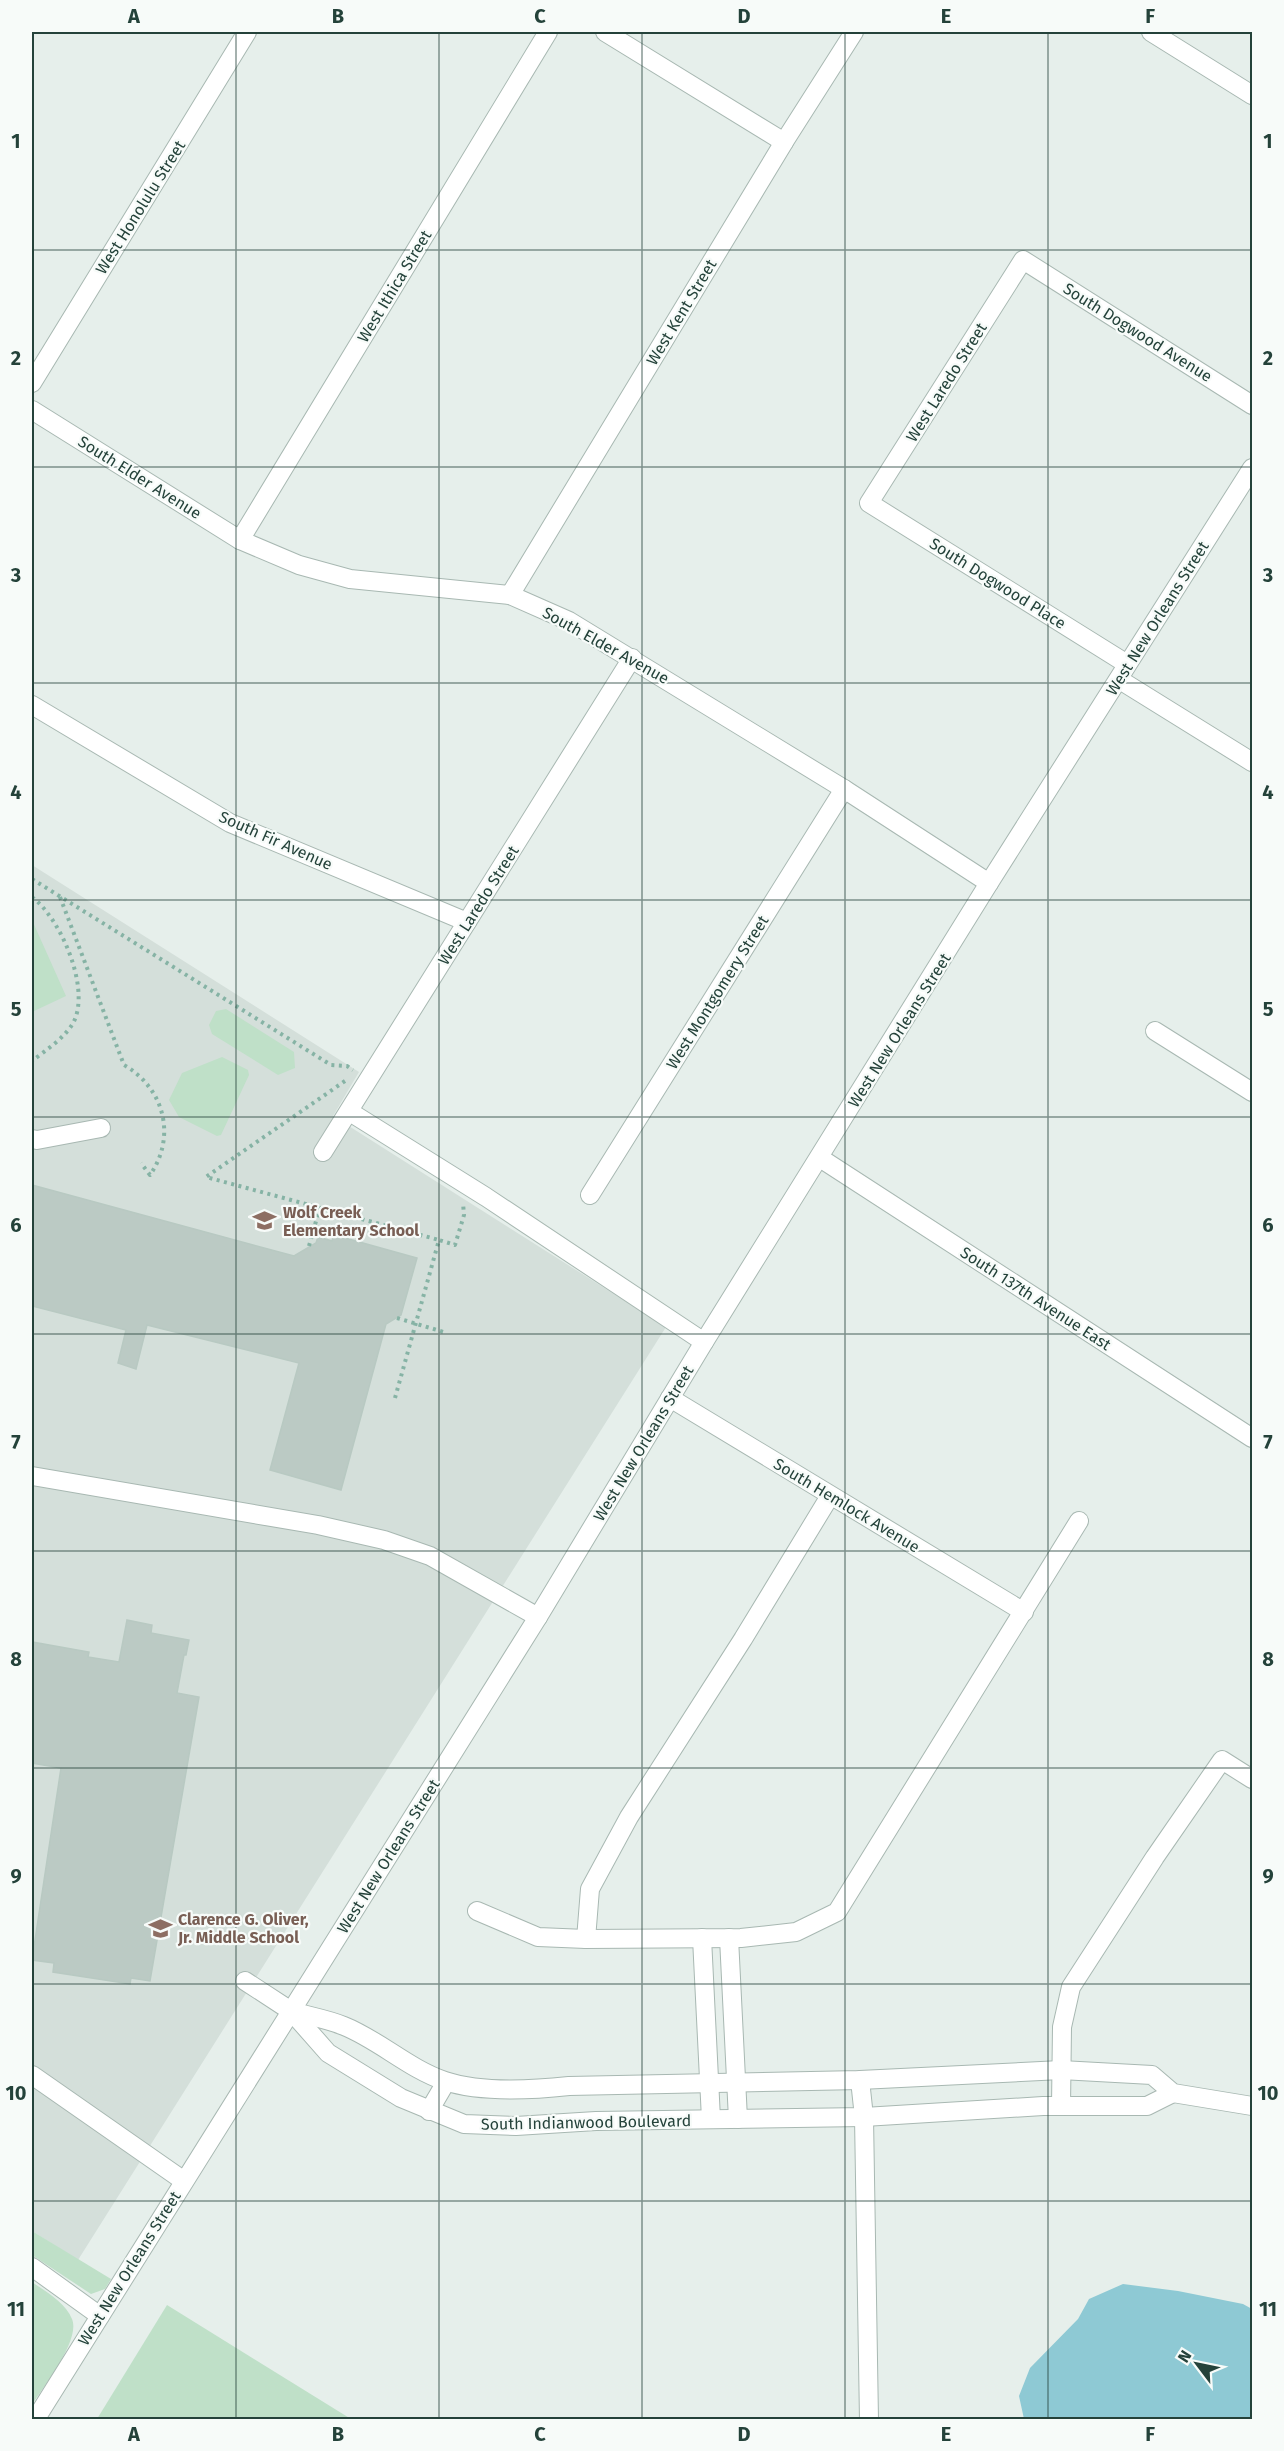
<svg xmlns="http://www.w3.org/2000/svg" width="1284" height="2451" font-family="'Fira Sans',sans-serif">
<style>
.built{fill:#d4dfda}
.green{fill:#bfe0c8}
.water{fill:#8ec9d4}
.building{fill:#bbcac4;stroke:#b8c9c2;stroke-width:1.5}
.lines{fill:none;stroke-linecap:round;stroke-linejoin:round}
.minor-casing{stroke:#a8b8b2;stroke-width:20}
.path{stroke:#86b3a5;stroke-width:4;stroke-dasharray:3 4.5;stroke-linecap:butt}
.minor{stroke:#fff;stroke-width:18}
.grid{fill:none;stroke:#24423a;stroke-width:1.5;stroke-opacity:0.55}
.labels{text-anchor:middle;stroke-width:4.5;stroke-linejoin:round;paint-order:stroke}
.street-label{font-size:16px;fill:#24423a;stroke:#f7fbf9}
.education-label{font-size:16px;font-weight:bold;fill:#785e54;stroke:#f7fbf9;text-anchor:start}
.neatline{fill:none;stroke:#24423a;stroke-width:2}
.grid-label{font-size:20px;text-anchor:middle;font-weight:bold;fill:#24423a}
</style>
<rect width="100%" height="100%" fill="#e6efeb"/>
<polygon class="built" points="32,865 359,1072 333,1116 666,1327 78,2260 32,2231"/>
<g class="green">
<polygon points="32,920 66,996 32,1012"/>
<polygon points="226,1009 294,1052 295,1068 278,1075 212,1034 209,1025 216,1011"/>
<polygon points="222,1057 248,1070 249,1075 221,1135 217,1136 179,1117 169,1100 182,1073"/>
<polygon points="32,2231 111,2279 105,2289 91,2294 32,2255"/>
<path d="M32,2282C45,2291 66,2303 72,2319C81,2340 43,2387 32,2405Z"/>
<polygon points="167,2305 351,2419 97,2419"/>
</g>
<polygon class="water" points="1123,2284 1178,2291 1243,2304 1252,2309 1252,2419 1024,2419 1019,2396 1030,2368 1078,2319 1089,2299"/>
<g class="building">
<polygon points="32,1185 294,1256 316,1243 318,1237 332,1241 334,1235 417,1258 401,1315 386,1324 341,1490 270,1470 299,1363 147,1325 136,1369 118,1363 126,1330 32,1306"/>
<polygon points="127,1620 152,1625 151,1633 189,1640 186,1655 184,1655 177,1693 199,1697 150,1981 131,1978 130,1984 53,1972 54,1963 32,1960 61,1768 32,1763 32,1642 89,1652 88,1657 119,1662"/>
</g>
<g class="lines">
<defs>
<g id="minor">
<polyline points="605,32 784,142"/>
<polyline points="1151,32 1252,95"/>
<polyline points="32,383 247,32"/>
<polyline points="32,410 240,540 299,565 350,579 510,595 569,621 844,789 989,883"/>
<polyline points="240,540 548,32"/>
<polyline points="510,595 784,142 854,32"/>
<polyline points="1127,664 869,503 1023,260 1252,405"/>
<polyline points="1120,680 1252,762"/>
<polyline points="32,705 230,823 467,922"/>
<polyline points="1155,1031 1252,1092"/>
<polyline points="350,1112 486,1197 704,1342"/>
<polyline points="32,1139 37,1140 101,1128"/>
<polyline points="323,1152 632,658"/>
<polyline points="820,1158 1252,1438"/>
<polyline points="590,1195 844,789"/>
<polyline points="670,1398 1024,1612"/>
<polyline points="32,1476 318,1525 384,1540 430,1556 538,1617"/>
<polyline points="477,1911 538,1937 586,1939 741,1938 796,1932 837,1912 1079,1521"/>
<polyline points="702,1938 711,2119"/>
<polyline points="729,1938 738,2119"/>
<polyline points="586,1939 590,1889 629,1817 743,1639 830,1496"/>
<polyline points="245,1981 291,2011 328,2053 401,2098 464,2124 516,2126 596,2121 864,2117 1043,2106 1147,2106 1173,2093"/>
<path d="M291,2011C308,2016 327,2019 344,2026C379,2040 409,2069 445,2081C481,2093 532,2090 569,2086L860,2080L1061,2070L1152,2075L1173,2093L1252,2106"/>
<polyline points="32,2075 184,2181"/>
<polyline points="860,2080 864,2117 869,2420"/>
<polyline points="1061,2106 1062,2027 1071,1987 1155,1857 1222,1760 1252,1779"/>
<polyline points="429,2111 446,2082"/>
<polyline points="32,2267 100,2316"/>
<polyline points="35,2420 538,1617 704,1342 989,883 1252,468"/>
</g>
</defs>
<use href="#minor" class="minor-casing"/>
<g class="path">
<polyline points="32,879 331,1065 347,1066 353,1070"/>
<path d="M32,897C60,918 89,984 75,1019C68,1036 46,1050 32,1061"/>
<path d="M60,897L124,1065C164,1088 177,1136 150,1175L141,1163"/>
<polyline points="345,1081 206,1177 439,1240"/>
<polyline points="309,1246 320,1207"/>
<polyline points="397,1318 447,1333"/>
<polyline points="395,1398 439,1240 455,1245 464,1215 463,1203"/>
</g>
<use href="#minor" class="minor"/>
</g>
<path class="grid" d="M236,32V2420M439,32V2420M642,32V2420M845,32V2420M1048,32V2420M32,250H1252M32,467H1252M32,683H1252M32,900H1252M32,1117H1252M32,1334H1252M32,1551H1252M32,1768H1252M32,1984H1252M32,2201H1252"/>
<defs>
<symbol id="school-bare" viewBox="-9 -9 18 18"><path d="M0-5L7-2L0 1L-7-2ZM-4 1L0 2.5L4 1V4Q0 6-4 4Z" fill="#8d6e63" stroke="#f7fbf9" stroke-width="2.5" paint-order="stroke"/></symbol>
</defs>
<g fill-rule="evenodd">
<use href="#school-bare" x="248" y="1204" width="33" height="33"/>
<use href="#school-bare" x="144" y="1912" width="33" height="33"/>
</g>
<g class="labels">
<g class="street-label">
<text transform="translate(140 207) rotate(-58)" y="6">West Honolulu Street</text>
<text transform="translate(394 286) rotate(-59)" y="6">West Ithica Street</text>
<text transform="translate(681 312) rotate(-59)" y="6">West Kent Street</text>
<text transform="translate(1138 332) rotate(32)" y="6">South Dogwood Avenue</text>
<text transform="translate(946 382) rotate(-58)" y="6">West Laredo Street</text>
<text transform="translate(140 477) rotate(32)" y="6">South Elder Avenue</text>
<text transform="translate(998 583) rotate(32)" y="6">South Dogwood Place</text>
<text transform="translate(1157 618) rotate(-58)" y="6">West New Orleans Street</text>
<text transform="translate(606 645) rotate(29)" y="6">South Elder Avenue</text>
<text transform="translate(276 840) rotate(24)" y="6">South Fir Avenue</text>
<text transform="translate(478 905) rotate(-58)" y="6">West Laredo Street</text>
<text transform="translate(717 992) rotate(-58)" y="6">West Montgomery Street</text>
<text transform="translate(899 1030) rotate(-58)" y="6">West New Orleans Street</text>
<text transform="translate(1036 1298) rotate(33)" y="6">South 137th Avenue East</text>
<text transform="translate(643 1443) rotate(-59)" y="6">West New Orleans Street</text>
<text transform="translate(847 1505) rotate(31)" y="6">South Hemlock Avenue</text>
<text transform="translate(388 1856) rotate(-58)" y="6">West New Orleans Street</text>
<text transform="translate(586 2122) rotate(-1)" y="6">South Indianwood Boulevard</text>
<text transform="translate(129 2268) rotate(-58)" y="6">West New Orleans Street</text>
</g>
<g class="education-label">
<text x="283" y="1218">Wolf Creek<tspan x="283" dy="18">Elementary School</tspan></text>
<text x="178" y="1925">Clarence G. Oliver,<tspan x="178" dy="18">Jr. Middle School</tspan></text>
</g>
</g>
<rect width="1284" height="2451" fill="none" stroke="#f7fbf9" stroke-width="66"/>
<g transform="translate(1197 2364) rotate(302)" stroke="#f7fbf9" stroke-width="4.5" paint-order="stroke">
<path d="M0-4.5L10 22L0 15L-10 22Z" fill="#24423a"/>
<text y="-9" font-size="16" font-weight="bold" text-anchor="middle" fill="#24423a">N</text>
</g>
<rect x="33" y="33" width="1218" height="2385" class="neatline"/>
<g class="grid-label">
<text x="134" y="23">A</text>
<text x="338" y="23">B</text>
<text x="540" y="23">C</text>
<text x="744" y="23">D</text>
<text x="946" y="23">E</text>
<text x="1150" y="23">F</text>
<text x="16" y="148">1</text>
<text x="1268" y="148">1</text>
<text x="16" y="365">2</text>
<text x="1268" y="365">2</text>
<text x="16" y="582">3</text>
<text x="1268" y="582">3</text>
<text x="16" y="799">4</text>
<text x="1268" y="799">4</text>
<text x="16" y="1016">5</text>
<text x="1268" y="1016">5</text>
<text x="16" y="1232">6</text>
<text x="1268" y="1232">6</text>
<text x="16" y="1449">7</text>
<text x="1268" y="1449">7</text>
<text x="16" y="1666">8</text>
<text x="1268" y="1666">8</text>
<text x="16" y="1883">9</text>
<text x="1268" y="1883">9</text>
<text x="16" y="2100">10</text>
<text x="1268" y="2100">10</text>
<text x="16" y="2316">11</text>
<text x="1268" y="2316">11</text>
<text x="134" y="2441">A</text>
<text x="338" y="2441">B</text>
<text x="540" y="2441">C</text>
<text x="744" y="2441">D</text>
<text x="946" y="2441">E</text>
<text x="1150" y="2441">F</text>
</g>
</svg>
